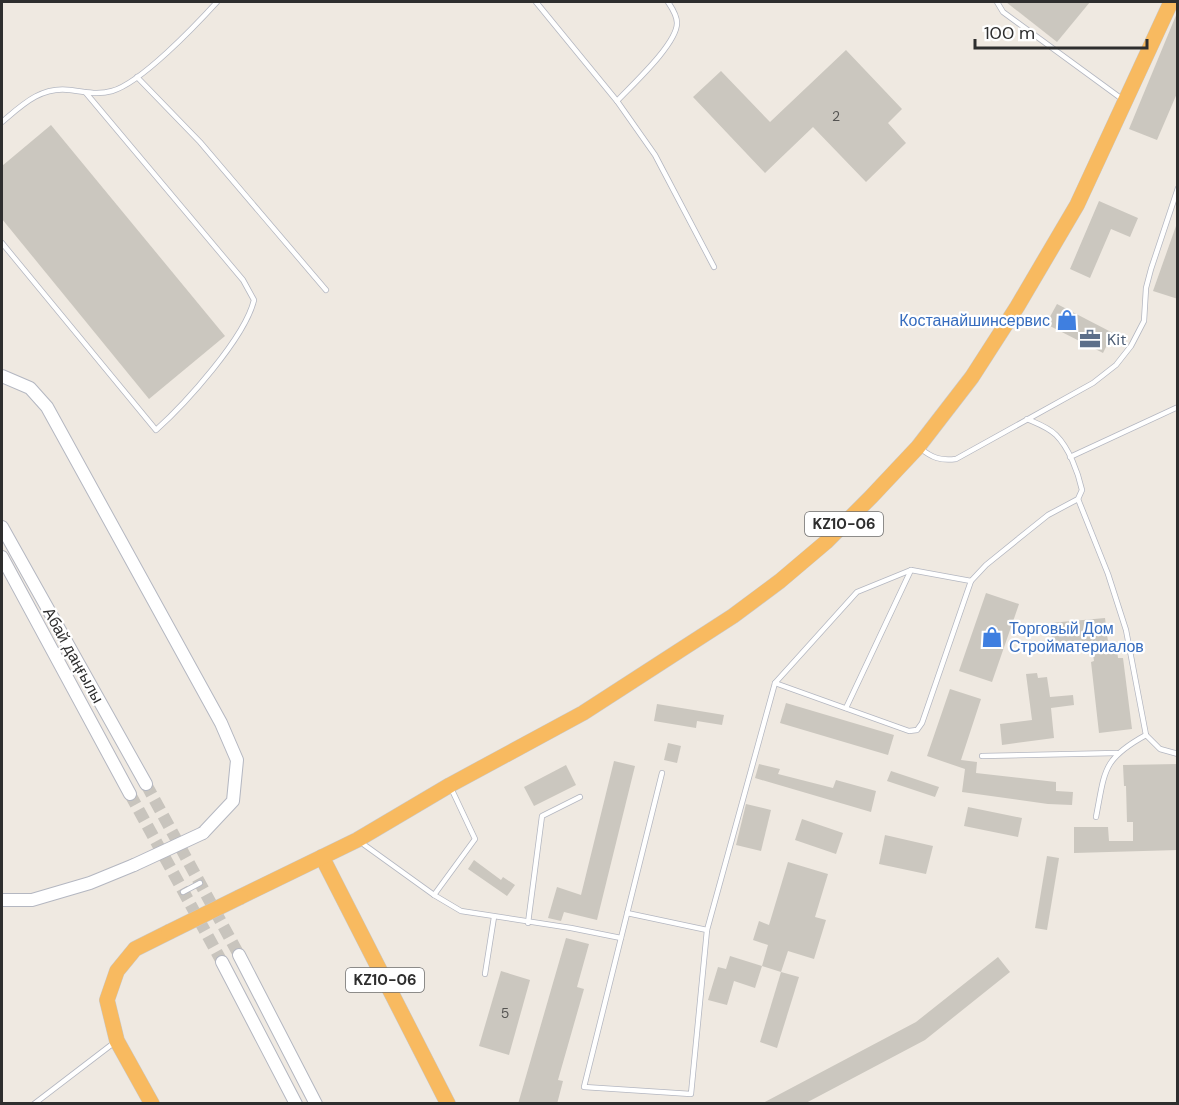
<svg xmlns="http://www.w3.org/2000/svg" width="1179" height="1105" font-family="'DM Sans',sans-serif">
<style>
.building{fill:#cbc7bf}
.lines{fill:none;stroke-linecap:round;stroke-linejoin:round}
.secondary-tunnel{stroke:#c8c4bd;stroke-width:12;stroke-dasharray:12 6;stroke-linecap:butt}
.service-casing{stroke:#b4b7c1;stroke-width:6}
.secondary-casing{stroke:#b4b7c1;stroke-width:14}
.trunk-casing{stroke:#c9c9c9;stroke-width:16}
.service{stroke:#fff;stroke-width:4.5}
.secondary{stroke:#fff;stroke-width:12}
.trunk{stroke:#f8ba60;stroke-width:15}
.secondary-bridge-casing{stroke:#b4b7c1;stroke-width:14;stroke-linecap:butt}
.trunk-bridge-casing{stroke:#c9c9c9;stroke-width:16;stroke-linecap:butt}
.secondary-bridge{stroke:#fff;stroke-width:12}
.trunk-bridge{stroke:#f8ba60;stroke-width:15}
.labels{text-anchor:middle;stroke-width:4.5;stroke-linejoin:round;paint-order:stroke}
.number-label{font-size:14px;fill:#555452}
.shield{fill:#fff;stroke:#6d6d6d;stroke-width:1.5}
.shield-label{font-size:15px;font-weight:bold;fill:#2e2e2e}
.shop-label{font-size:16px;fill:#366cbe;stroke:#fff;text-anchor:end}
.service-label{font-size:16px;fill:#4e5e75;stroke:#fff;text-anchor:start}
.street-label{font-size:16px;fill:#2e2e2e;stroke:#fff}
</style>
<rect width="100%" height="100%" fill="#efe9e1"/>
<g class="building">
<polygon points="1006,2 1090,2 1057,42"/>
<polygon points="1177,13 1178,91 1157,140 1129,129"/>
<polygon points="846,50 902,109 888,123 906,143 866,182 813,127 765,173 693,97 721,71 770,122"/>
<polygon points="51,125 225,336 149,399 2,219 2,166"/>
<polygon points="1099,201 1138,218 1130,237 1111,229 1090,278 1070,269"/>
<polygon points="1176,226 1178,227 1178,299 1153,291"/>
<polygon points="1057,304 1113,333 1103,353 1046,324"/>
<polygon points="986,593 1019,604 992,682 959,671"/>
<polygon points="1105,618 1109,650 1117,649 1118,658 1123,658 1132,729 1099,733 1091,662 1094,661 1091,641 1065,644 1066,649 1053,650 1050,623"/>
<polygon points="1037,673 1038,678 1047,677 1050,697 1073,695 1074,705 1051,708 1054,738 1002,745 1000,724 1032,720 1026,674"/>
<polygon points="950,689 981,699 961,760 977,762 976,773 1056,782 1056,791 1073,792 1072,805 1048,804 962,792 965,769 927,756"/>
<polygon points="786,703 894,735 888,755 780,723"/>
<polygon points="657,704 724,715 722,725 697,721 696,728 654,721"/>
<polygon points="668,743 681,746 677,763 664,760"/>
<polygon points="614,761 635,766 597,920 564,912 561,921 548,918 557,887 581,895"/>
<polygon points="759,764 780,769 778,774 833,788 836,780 876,791 871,812 755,778"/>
<polygon points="1178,764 1178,850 1074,853 1074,827 1108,827 1109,841 1133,841 1133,822 1127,822 1126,786 1124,786 1123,765"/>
<polygon points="566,765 576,785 534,806 524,787"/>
<polygon points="891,771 939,787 935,797 887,781"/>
<polygon points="746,804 771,810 761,851 736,845"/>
<polygon points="968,807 1022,818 1018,837 964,826"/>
<polygon points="802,819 843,833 836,854 795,840"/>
<polygon points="885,835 933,846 926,874 879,864"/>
<polygon points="1047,856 1059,858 1047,930 1035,928"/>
<polygon points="474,860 501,880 503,877 515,885 507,896 468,869"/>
<polygon points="788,862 828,874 815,917 826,920 814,959 788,951 781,972 762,966 768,945 753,940 759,921 769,925"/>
<polygon points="566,938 589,944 577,987 584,989 558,1080 563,1081 557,1104 518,1104"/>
<polygon points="730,956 762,966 755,988 734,981 727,1005 708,1000 718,967 726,969"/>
<polygon points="998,957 1010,972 925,1040 804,1104 761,1104 916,1022"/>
<polygon points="501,971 530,980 509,1055 479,1046"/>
<polygon points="781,972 799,977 777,1048 760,1042"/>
</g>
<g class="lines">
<g class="secondary-tunnel">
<polyline points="146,784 239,955"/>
<polyline points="130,794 222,962"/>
</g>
<defs>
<g id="service">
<polyline points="536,2 617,101 655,155 714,267"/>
<polyline points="997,2 1003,12 1122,99"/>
<polyline points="137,77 200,142 326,290"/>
<path d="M617,101C632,85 677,44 677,23C677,15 672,8 668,2"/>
<path d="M2,122C22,105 41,86 70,90C84,92 98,95 112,91C141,83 196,25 217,2"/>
<path d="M2,243L156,430C185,404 245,338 254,300L243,280L86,93"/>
<path d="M920,448C932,458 941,461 956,459L1093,383L1116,365L1131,346L1144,321L1146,288L1151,269L1178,188"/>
<polyline points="1070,457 1178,407"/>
<polyline points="1078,499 1108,574 1126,630 1146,735 1160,749 1178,754"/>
<path d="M775,683L909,731L917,730L922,723L971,581L986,565L1028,531L1048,515L1078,499L1082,490C1078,472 1069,448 1056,435C1048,427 1036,423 1027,419"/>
<polyline points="846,708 911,570"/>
<polyline points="982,756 1117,753"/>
<polyline points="662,773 584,1087 691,1094 707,930 775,683 857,592 911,570 971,581"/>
<path d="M1096,817C1105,771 1102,759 1146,735"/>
<polyline points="359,841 434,895 461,911 571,928 621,938"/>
<polyline points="183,892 200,883"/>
<polyline points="434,895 475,839 451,788"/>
<polyline points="627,913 707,930"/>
<polyline points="528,923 542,816 580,797"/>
<polyline points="485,974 494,917"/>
<polyline points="34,1104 115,1042"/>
</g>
<g id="secondary">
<polyline points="2,376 30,388 47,407 221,723 237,760 233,801 203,833"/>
<polyline points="2,527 146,784"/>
<polyline points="2,557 130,794"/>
<polyline points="2,900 32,900 90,883 134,865"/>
<polyline points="239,955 316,1104"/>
<polyline points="222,962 296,1104"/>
</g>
<g id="trunk">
<polyline points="322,857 448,1104"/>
<polyline points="240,897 357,840 450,785 583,713 733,616 780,581 826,542 871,497 918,447 972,377 1017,307 1077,205 1171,2"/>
<polyline points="152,1104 117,1041 107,1000 117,971 135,949 169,932"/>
</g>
</defs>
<use href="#service" class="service-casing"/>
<use href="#secondary" class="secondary-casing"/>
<use href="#trunk" class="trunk-casing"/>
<use href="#service" class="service"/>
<use href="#secondary" class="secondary"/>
<use href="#trunk" class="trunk"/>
<defs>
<polyline id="secondary-bridge" points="134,865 203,833"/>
<polyline id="trunk-bridge" points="169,932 240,897"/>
</defs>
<use href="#secondary-bridge" class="secondary-bridge-casing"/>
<use href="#trunk-bridge" class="trunk-bridge-casing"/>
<use href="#secondary-bridge" class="secondary-bridge"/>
<use href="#trunk-bridge" class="trunk-bridge"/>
</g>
<defs>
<symbol id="shop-bare" viewBox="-9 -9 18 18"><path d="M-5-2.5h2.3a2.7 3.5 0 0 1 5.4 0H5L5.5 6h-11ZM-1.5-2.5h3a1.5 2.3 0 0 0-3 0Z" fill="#3f7fe0" stroke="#fff" stroke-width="2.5" paint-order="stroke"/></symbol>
<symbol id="office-bare" viewBox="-9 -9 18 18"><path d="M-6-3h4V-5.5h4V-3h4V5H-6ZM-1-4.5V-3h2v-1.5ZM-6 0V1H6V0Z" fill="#5c6f8a" stroke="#fff" stroke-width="2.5" paint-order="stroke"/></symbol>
</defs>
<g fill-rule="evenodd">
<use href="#shop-bare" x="1052" y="305" width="30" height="30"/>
<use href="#office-bare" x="1075" y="324" width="30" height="30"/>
<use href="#shop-bare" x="977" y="622" width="30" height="30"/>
</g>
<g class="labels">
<g class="number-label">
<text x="836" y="121">2</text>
<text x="505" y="1018">5</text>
</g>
<g class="shield">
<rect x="805" y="512" width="78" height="24" rx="4.5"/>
<rect x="346" y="968" width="78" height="24" rx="4.5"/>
</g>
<g class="shield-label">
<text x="844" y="529">KZ10-06</text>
<text x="385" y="985">KZ10-06</text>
</g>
<g class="shop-label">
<text x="1050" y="326">Костанайшинсервис</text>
<text x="1009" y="634" text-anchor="start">Торговый Дом<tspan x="1009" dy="18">Стройматериалов</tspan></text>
</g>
<g class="service-label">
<text x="1107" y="345">Kit</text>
</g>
<g class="street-label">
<text transform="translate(74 655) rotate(61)" y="6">Абай даңғылы</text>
</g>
</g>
<rect width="1179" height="1105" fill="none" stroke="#2e2e2e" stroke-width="6"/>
<path d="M975 39v9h172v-9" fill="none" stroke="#2e2e2e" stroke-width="3"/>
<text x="984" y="39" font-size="18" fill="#2e2e2e" stroke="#ffffff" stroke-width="4.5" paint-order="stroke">100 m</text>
</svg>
